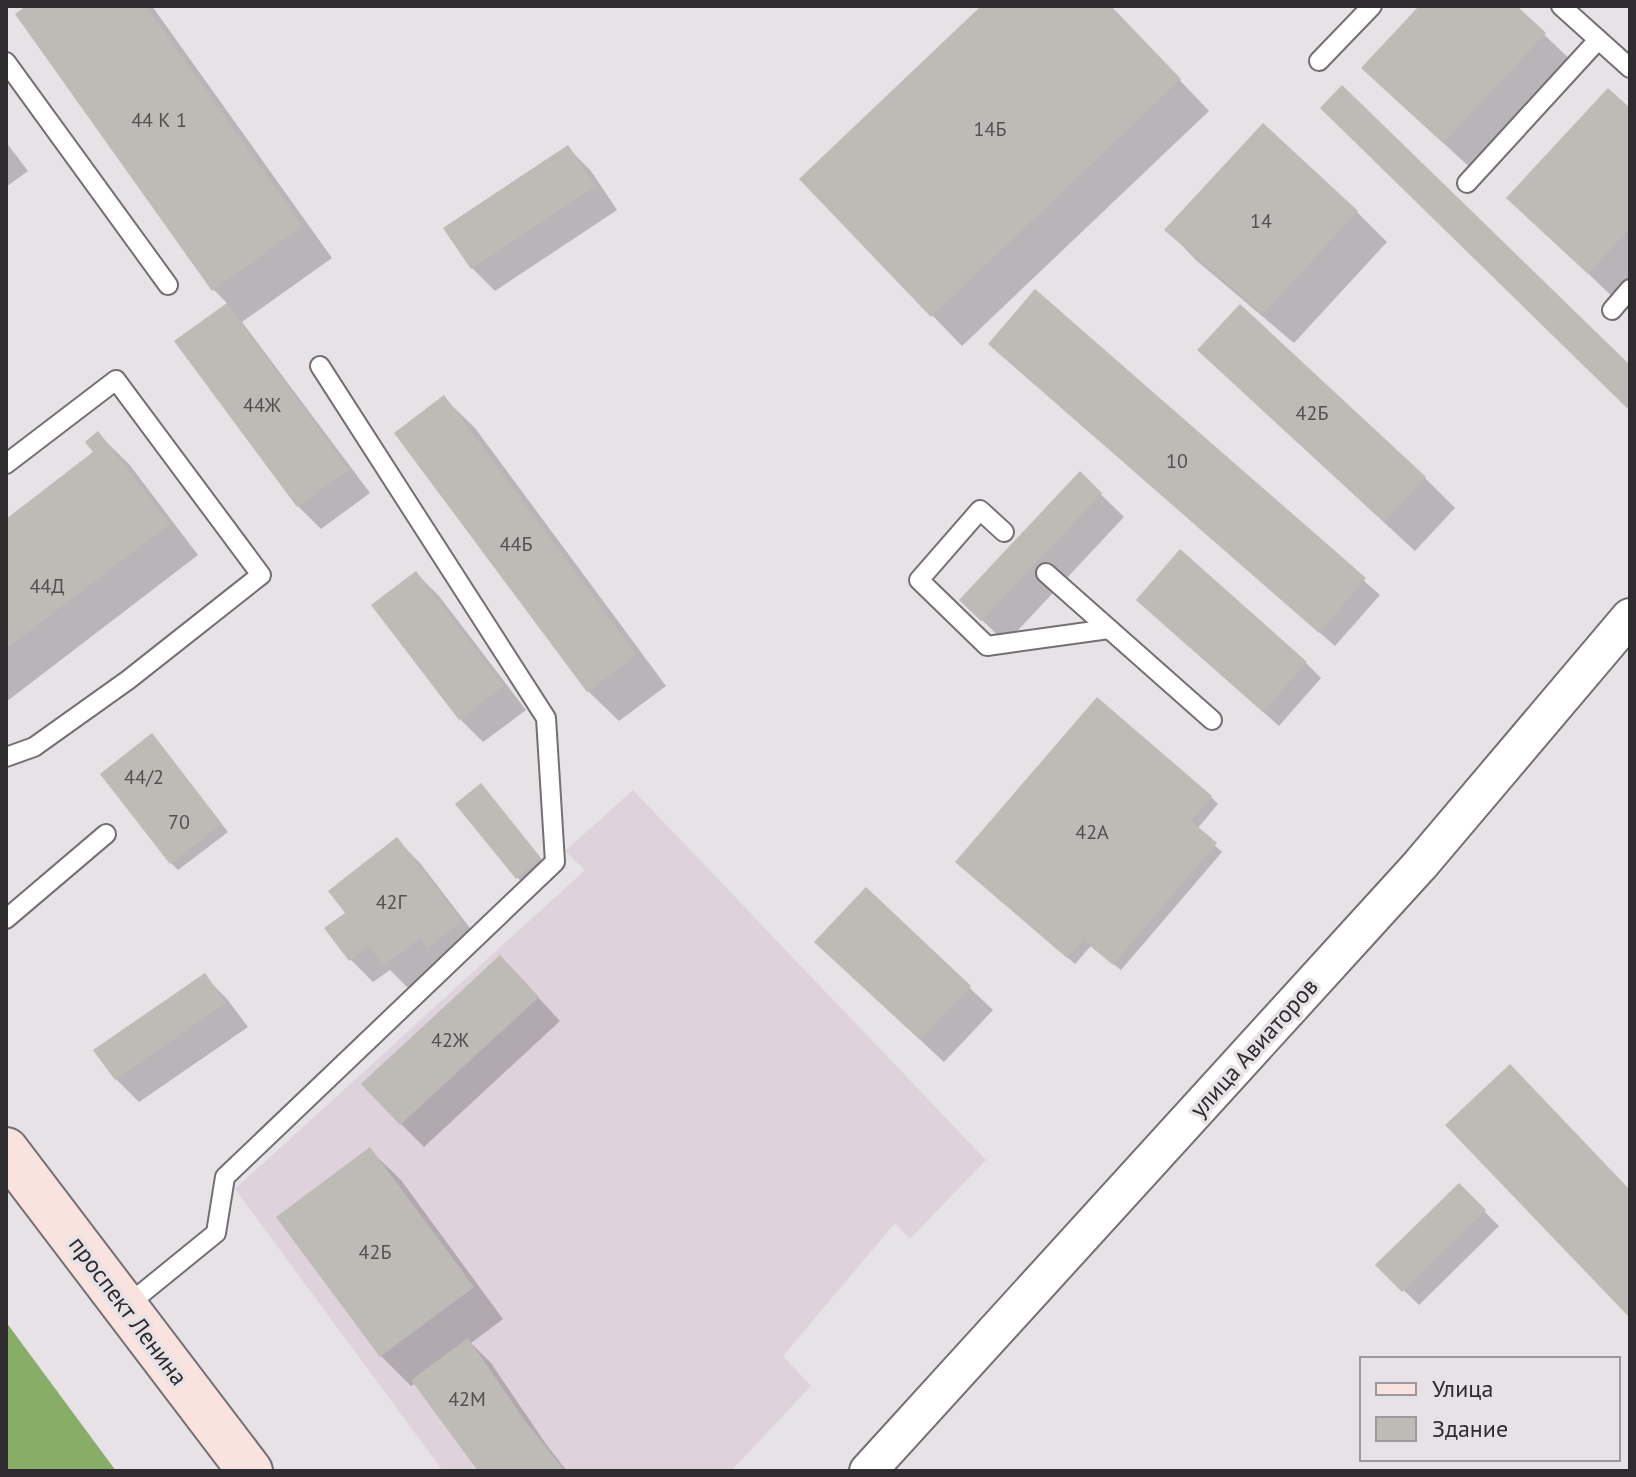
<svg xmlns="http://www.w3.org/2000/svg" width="1636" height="1477" font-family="'PT Sans',sans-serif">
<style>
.built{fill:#ded3dc}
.forest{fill:#87ad66}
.shadow{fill:#0003}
.building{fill:#bebab6}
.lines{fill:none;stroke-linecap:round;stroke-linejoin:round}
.lane-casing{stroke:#746f73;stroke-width:22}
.street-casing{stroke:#746f73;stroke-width:40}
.secondary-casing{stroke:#746f73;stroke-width:48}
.lane{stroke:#fff;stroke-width:18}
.street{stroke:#fff;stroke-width:36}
.secondary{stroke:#f9e3de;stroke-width:44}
.labels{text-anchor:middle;stroke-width:7;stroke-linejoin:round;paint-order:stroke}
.number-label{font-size:20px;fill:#525050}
.street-label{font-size:24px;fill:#2e2c2e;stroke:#e6e2e6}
</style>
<rect width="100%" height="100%" fill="#e6e2e6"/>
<polygon class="built" points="633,790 986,1160 910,1239 895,1223 783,1356 811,1386 731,1471 443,1471 235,1189 585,870 565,851"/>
<polygon class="forest" points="6,1322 116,1471 6,1471"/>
<g class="shadow">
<polygon points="29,6 152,6 332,258 242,322 370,493 321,529 298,506 177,342 228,304 214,290 17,15"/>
<polygon points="984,6 1109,6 1209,111 962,346 932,315"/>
<polygon points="1421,6 1514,6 1575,64 1475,172 1394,98"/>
<polygon points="1630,111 1630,291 1619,303 1509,198"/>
<polygon points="6,142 28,171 6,187"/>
<polygon points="568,148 591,171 617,210 495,291 472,268"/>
<polygon points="1357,212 1387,242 1294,343 1197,261 1167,230"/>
<polygon points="1035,292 1380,595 1335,646 1006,359"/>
<polygon points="1230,380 1425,478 1455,508 1415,551"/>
<polygon points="444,398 475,428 666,686 619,721 588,691"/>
<polygon points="98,434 129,464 198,555 6,702 6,521 96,452"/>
<polygon points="1080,474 1124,517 1006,643 961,600"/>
<polygon points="416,573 439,596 526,710 483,742 460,719"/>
<polygon points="1153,615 1306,663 1321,678 1279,726"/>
<polygon points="159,743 228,832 178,870 171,863"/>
<polygon points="480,786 554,875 532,893 517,877"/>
<polygon points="1211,797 1218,804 1197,829 1222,852 1121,970 1091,946 1075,964 965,869"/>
<polygon points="397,840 420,863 483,945 452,970 443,961 408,988 390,970 373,982 350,959 347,913"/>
<polygon points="866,890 993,1010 944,1062 840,965"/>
<polygon points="204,976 227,999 248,1027 139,1102 116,1079"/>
<polygon points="523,981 560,1021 424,1147 401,1124"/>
<polygon points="370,1150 401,1180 503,1319 471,1343 491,1363 546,1444 567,1471 481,1471 416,1383 411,1386 381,1356"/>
<polygon points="1459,1186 1499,1226 1419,1305 1378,1265"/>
</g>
<g class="building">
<polygon points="26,6 146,6 303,226 212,291 15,14"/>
<polygon points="981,6 1111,6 1181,79 931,317 799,179"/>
<polygon points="1419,6 1517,6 1546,33 1443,143 1361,68"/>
<polygon points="1342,85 1630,365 1630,411 1320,108"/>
<polygon points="1608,88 1630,108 1630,228 1588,274 1506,198"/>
<polygon points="1263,123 1358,211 1263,314 1164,230"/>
<polygon points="568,145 596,186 471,269 443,228"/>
<polygon points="1035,289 1366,578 1319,633 988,344"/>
<polygon points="227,303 349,470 297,507 174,341"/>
<polygon points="1240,304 1426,477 1384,522 1197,350"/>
<polygon points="444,395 637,655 587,692 394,433"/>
<polygon points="98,431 170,524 6,649 6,519 93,452 85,442"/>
<polygon points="1080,471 1102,493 981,621 959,600"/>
<polygon points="1180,549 1307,662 1263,712 1136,600"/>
<polygon points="416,571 504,686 459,720 371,605"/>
<polygon points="1097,697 1212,796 1191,821 1217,843 1113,965 1083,940 1067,958 955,862"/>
<polygon points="152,733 222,824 170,864 100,774"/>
<polygon points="481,783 541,858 516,879 455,804"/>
<polygon points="397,837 462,921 428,948 420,938 384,966 368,946 349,961 324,928 345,913 328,891"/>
<polygon points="866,887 971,986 920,1040 814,942"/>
<polygon points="500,955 539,997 400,1125 361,1084"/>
<polygon points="205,973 226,1003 115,1080 93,1050"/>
<polygon points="1510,1064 1630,1190 1630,1318 1445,1125"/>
<polygon points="370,1147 474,1287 380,1357 276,1217"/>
<polygon points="1459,1183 1486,1210 1402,1292 1375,1265"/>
<polygon points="468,1338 523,1418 565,1471 478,1471 411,1380"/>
</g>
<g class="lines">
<defs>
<g id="lane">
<polyline points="1561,6 1630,68"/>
<polyline points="1319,61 1372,6"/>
<polyline points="6,62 168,285"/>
<polyline points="1467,183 1598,40"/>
<polyline points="1612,310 1630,289"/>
<polyline points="6,464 116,380 261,575 128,680 34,747 6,757"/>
<polyline points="1004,532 980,510 919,580 987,646 1109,629"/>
<polyline points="1046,573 1212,720"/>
<polyline points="6,919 106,834"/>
<polyline points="125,1307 216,1233 225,1177 555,862 546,718 320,366"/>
</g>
<polyline id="street" points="868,1471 1420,865 1630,617"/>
<polyline id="secondary" points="6,1150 250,1471"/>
</defs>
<use href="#lane" class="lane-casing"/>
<use href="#street" class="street-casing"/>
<use href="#secondary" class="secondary-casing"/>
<use href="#lane" class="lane"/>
<use href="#street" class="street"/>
<use href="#secondary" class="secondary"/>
</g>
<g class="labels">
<g class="number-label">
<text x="159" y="127">44 К 1</text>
<text x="990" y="136">14Б</text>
<text x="1261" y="228">14</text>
<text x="262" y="412">44Ж</text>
<text x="1312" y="420">42Б</text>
<text x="1177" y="468">10</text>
<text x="516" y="551">44Б</text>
<text x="47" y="593">44Д</text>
<text x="144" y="784">44/2</text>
<text x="179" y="829">70</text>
<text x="1092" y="839">42А</text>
<text x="391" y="909">42Г</text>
<text x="450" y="1047">42Ж</text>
<text x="375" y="1259">42Б</text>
<text x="467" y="1406">42М</text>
</g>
<g class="street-label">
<text transform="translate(1254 1048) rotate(-48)" y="8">улица Авиаторов</text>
<text transform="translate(128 1311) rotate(53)" y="8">проспект Ленина</text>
</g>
</g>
<rect width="1636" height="1477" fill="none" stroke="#2e2c2e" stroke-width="16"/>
<rect x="1360" y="1357" width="260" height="104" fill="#e6e2e6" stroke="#9c999c" stroke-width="2"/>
<rect x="1376" y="1383" width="40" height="12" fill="#f9e3de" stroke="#9c999c" stroke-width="2"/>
<text x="1432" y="1397" font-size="24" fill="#2e2c2e">Улица</text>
<rect x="1376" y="1417" width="40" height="24" fill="#bebab6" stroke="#9c999c" stroke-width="2"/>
<text x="1432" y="1437" font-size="24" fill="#2e2c2e">Здание</text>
</svg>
